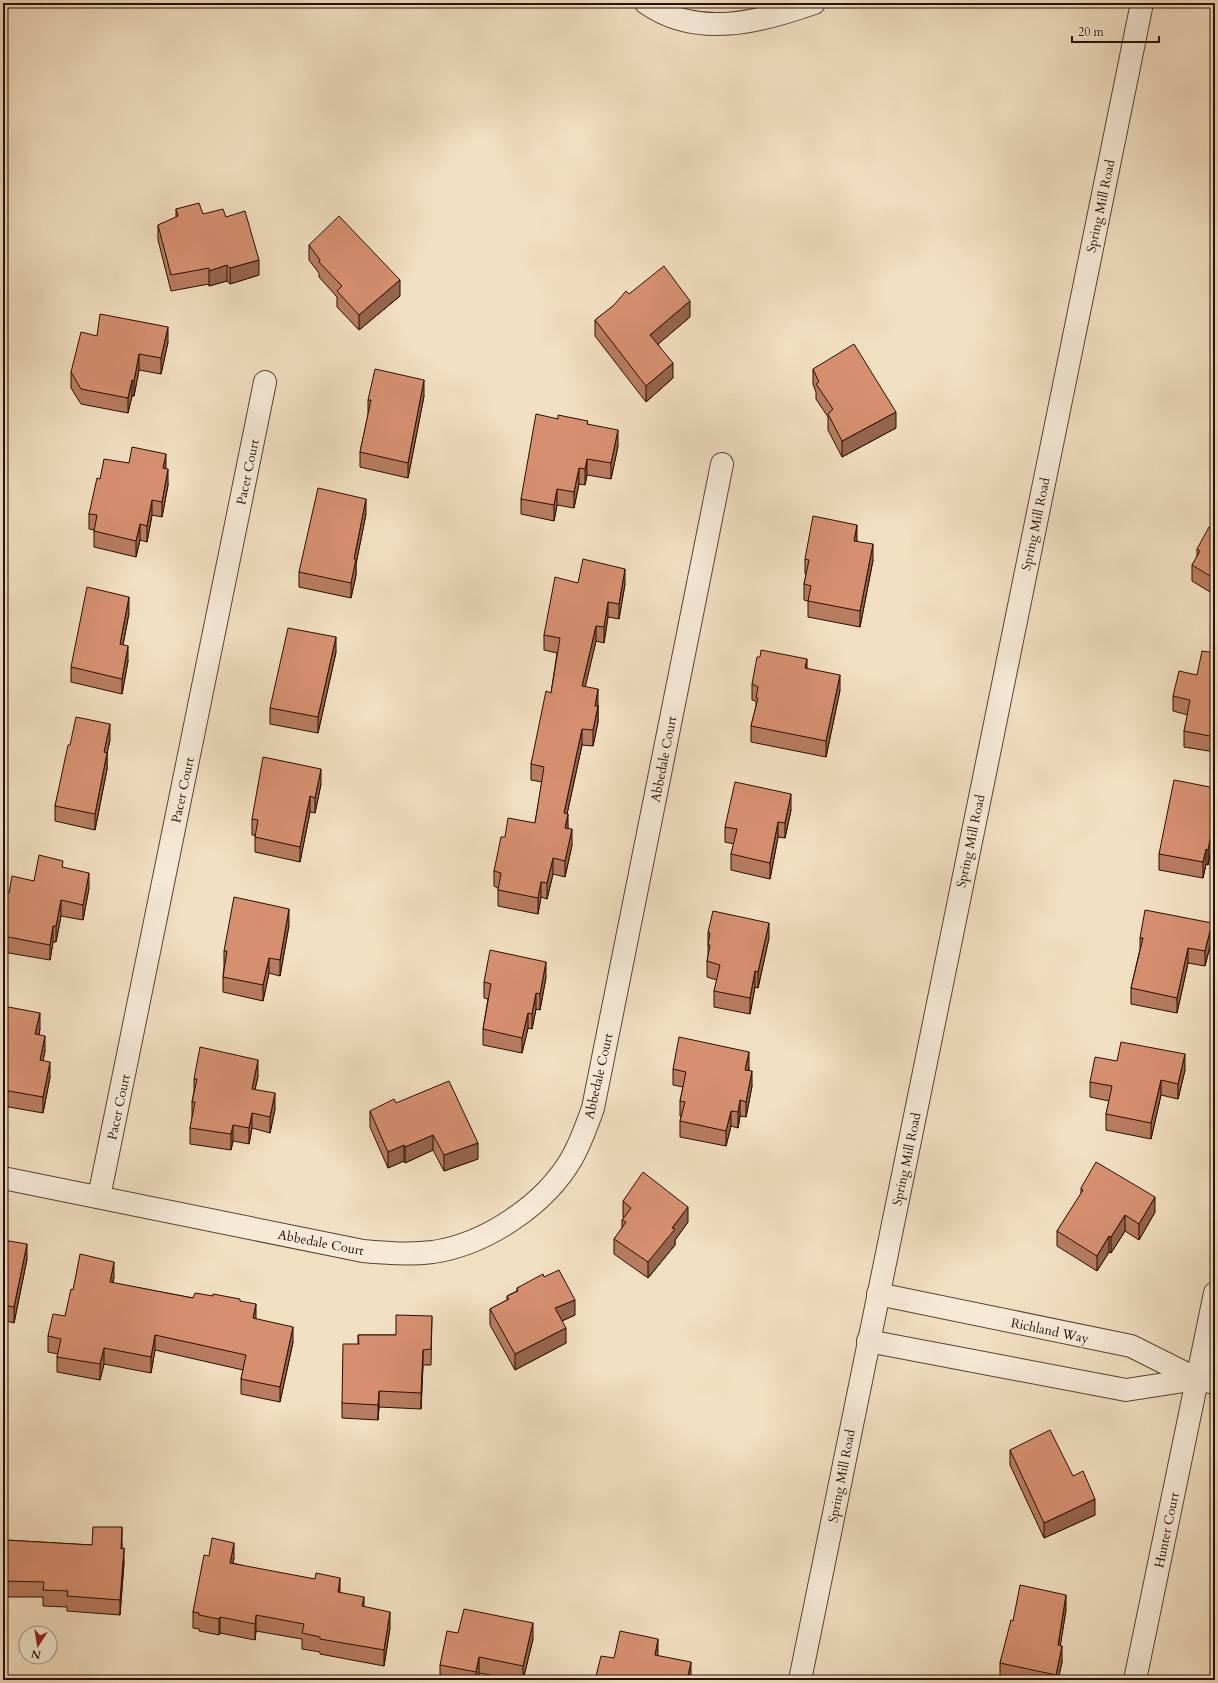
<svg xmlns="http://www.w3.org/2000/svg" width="1218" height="1683" font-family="Cardo,serif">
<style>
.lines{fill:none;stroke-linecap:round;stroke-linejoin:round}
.minor-casing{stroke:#5a4231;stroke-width:24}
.tertiary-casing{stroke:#5a4231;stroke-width:24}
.minor{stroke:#f6ead7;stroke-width:22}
.tertiary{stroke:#f6ead7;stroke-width:22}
.wall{fill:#b87c60;stroke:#280e01}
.shaded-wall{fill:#96654e;stroke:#280e01}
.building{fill:#d69070;stroke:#280e01}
.labels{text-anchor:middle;stroke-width:3;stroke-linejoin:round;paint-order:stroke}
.street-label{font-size:13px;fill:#280e01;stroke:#f6ead7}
</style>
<rect width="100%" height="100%" fill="#f1dfc1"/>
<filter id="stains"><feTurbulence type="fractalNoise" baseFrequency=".005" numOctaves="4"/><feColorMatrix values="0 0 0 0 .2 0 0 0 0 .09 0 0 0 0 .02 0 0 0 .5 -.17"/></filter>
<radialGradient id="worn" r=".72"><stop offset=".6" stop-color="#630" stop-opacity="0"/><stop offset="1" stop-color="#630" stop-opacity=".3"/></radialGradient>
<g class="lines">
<defs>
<g id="minor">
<path d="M646,3C697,39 760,22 814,3"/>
<path d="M3,1178L363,1251C386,1253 409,1255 433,1252C486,1244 545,1205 572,1158C581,1142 587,1125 593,1108L722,464"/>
<polyline points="99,1197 265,382"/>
<polyline points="878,1294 1131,1346 1197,1379 1215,1383"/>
<polyline points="868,1341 1126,1390 1197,1379"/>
<polyline points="1135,1680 1215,1293"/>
</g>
<polyline id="tertiary" points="800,1680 1142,3"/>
</defs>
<use href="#minor" class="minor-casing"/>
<use href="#tertiary" class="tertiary-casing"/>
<use href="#minor" class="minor"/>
<use href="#tertiary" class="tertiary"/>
</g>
<g class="wall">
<polygon points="176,209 203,214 226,217 259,275 230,284 227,281 209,286 209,284 171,291 158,240 158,225 176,218"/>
<polygon points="309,245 400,296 359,330 337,307 337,297 319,277 319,273 309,260"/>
<polygon points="629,294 690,317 658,344 673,378 646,402 595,336 595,320"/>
<polygon points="97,336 168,342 161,374 139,370 134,396 132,396 128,413 81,404 71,388 71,372"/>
<polygon points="813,369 896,428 842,457 828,430 828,417 816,399 816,392 813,384"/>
<polygon points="424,396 408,478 360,467 360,452 368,415 368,400"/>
<polygon points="558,419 588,424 618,446 611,479 587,475 585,485 579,484 574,508 557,505 554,521 521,514 521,499"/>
<polygon points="166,469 168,485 162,517 152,515 147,542 140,540 136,557 94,547 94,530 89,529 89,514 100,479"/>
<polygon points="366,514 356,564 356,575 351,598 299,587 299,572"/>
<polygon points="1215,529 1215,595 1192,581 1192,565 1197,557 1197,549"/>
<polygon points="857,540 857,542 873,560 860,627 808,617 808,601 804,600 804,584 806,575 805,574 805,559"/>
<polygon points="578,583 625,584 619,619 608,617 604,643 596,641 585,686 598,705 598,722 593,746 582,745 567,814 568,829 572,845 565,877 553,874 547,899 541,897 538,914 498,906 498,888 494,886 494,871 505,837 535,823 542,782 531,780 531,764 551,693 557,653 544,650 544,635"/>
<polygon points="129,613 123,645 128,661 122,694 71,682 71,667"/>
<polygon points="336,652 318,733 270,724 270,708"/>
<polygon points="1215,653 1215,752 1184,747 1184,731 1188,715 1173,711 1173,696 1197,675"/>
<polygon points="807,669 840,690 826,757 751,742 751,726 756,706 756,701 752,700 752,684"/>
<polygon points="110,740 107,753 107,769 95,830 55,821 55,806 70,745"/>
<polygon points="321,784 315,813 310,812 300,862 255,852 255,835 252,835 252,819"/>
<polygon points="1215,788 1215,834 1214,834 1208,865 1206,864 1203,878 1159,870 1159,854"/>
<polygon points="791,810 785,838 778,837 770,879 731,870 731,854 734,844 725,842 725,827"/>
<polygon points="63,867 89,888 83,920 61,916 56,942 53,942 50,960 3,952 3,902 9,893"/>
<polygon points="289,925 280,976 269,973 263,1001 223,992 223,977 224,966 224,951"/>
<polygon points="708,932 769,938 758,988 755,987 750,1014 714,1007 714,991 717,980 707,977 707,961 708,957"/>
<polygon points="1140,938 1212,938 1205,966 1188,963 1177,1013 1131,1004 1131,988 1140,949"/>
<polygon points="546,977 540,1010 536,1009 532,1029 528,1028 522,1053 483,1045 483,1029 488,999 484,998 484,982"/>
<polygon points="3,1006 40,1029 39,1034 45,1051 43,1060 50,1077 43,1113 3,1106"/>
<polygon points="1117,1061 1185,1070 1178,1099 1161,1095 1151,1139 1106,1130 1106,1114 1109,1101 1090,1097 1090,1082"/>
<polygon points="749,1067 749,1071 752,1086 746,1117 740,1116 738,1128 731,1126 726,1146 680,1137 680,1121 681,1116 680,1116 680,1101 683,1087 673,1085 673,1069"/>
<polygon points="258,1076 255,1089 275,1109 270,1133 252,1128 249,1144 233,1141 231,1150 190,1144 190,1128 192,1118 192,1102 194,1091 194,1079"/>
<polygon points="396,1103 478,1159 444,1171 433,1150 405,1163 404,1161 388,1168 370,1127 370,1111"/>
<polygon points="1081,1188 1155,1212 1139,1240 1125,1231 1111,1253 1109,1252 1097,1271 1057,1246 1057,1231 1081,1194"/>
<polygon points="623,1201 688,1222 675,1240 675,1245 648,1278 614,1254 614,1239 622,1228 622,1220 624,1217 623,1217"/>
<polygon points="3,1240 27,1259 14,1323 3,1320"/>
<polygon points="114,1277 113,1283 193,1298 240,1301 256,1319 293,1342 280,1402 241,1394 241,1379 243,1370 155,1350 151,1373 104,1364 100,1380 57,1372 57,1357 58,1354 48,1352 48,1336 65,1316 73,1290"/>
<polygon points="544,1277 575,1315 562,1321 566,1343 515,1370 490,1325 490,1309 507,1300 507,1296 517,1291 517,1288"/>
<polygon points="432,1316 431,1365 423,1365 421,1409 379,1407 378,1420 342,1418 342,1403 358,1344 358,1335 396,1335"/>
<polygon points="1010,1450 1073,1476 1095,1515 1044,1538 1010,1465"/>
<polygon points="3,1525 5,1540 92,1545 122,1543 122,1548 124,1563 120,1615 67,1611 67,1607 43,1606 43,1597 3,1597"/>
<polygon points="209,1556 234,1558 233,1563 340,1593 364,1606 390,1628 384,1666 320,1654 320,1652 302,1649 302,1639 256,1631 255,1640 220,1633 219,1635 199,1631 199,1629 193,1628 193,1612"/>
<polygon points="1066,1610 1060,1646 1062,1662 1058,1680 1006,1680 1000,1679 1000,1663 1013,1621"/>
<polygon points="458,1633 533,1639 523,1680 516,1680 479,1673 478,1680 440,1680 440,1665"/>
</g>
<g class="shaded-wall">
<polygon points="259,260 259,275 230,284 230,268"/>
<polygon points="227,265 227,281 209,286 209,271"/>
<polygon points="400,280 400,296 359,330 359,315"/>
<polygon points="690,301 690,317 650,351 650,335"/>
<polygon points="168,327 168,342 161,374 161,358"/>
<polygon points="139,354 139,370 134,396 134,381"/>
<polygon points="673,363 673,378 646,402 646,386"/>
<polygon points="132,380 132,396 128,413 128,398"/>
<polygon points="424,380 424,396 408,478 408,463"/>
<polygon points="896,412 896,428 842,457 842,441"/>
<polygon points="618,430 618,446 611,479 611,463"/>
<polygon points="166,454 166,470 163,468"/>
<polygon points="587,459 587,475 585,485 585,469"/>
<polygon points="579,468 579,484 574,508 574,492"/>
<polygon points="168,469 168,485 162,517 162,502"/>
<polygon points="557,489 557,505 554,521 554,505"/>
<polygon points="366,499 366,514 356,564 356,575 351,598 351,583 354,559"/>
<polygon points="152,500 152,515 147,542 147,526"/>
<polygon points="140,524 140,540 136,557 136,541"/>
<polygon points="857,525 857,540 854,557 854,541"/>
<polygon points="873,544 873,560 860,627 860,611"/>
<polygon points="625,569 625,584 619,619 619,604"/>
<polygon points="129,597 129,613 120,660 120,644"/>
<polygon points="608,602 608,617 604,643 604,627"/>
<polygon points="596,626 596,641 582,701 582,686"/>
<polygon points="336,637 336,652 318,733 318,717"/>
<polygon points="128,646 128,661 122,694 122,679"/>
<polygon points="807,659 807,675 805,668"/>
<polygon points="840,675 840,690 826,757 826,741"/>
<polygon points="598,689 598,705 595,721 595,706"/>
<polygon points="598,706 598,722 593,746 593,730"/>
<polygon points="110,724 110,740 104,767 104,752"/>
<polygon points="582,729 582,745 564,828 564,813"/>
<polygon points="107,753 107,769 95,830 95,814"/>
<polygon points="321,769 321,784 315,813 315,798"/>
<polygon points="791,794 791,810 785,838 785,823"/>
<polygon points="310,796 310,812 300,862 300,847"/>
<polygon points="568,814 568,829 565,828"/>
<polygon points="1214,819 1214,834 1208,865 1208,850"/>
<polygon points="778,822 778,837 770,879 770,863"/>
<polygon points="572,829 572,845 565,877 565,861"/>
<polygon points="1206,849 1206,864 1203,878 1203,862"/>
<polygon points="553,858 553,874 547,899 547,883"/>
<polygon points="89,873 89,888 83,920 83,905"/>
<polygon points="541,882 541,897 538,914 538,898"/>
<polygon points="61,900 61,916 56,942 56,926"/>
<polygon points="289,909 289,925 280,976 280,960"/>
<polygon points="769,923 769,938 758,988 758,972"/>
<polygon points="1212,923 1212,938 1205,966 1205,951"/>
<polygon points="53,926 53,942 50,960 50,945"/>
<polygon points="1188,948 1188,963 1177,1013 1177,998"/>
<polygon points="269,958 269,973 263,1001 263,985"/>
<polygon points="546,962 546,977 540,1010 540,994"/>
<polygon points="755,971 755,987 750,1014 750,998"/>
<polygon points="536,993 536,1009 532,1029 532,1014"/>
<polygon points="40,1013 40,1029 35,1050 35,1034"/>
<polygon points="528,1013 528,1028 522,1053 522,1038"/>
<polygon points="45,1036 45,1051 40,1075 40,1060"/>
<polygon points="749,1052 749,1067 745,1086 745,1070"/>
<polygon points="1185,1054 1185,1070 1178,1099 1178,1084"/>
<polygon points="258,1060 258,1076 252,1104 252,1089"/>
<polygon points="50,1062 50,1077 43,1113 43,1097"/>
<polygon points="752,1071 752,1086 746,1117 746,1102"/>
<polygon points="1161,1080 1161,1095 1151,1139 1151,1123"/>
<polygon points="275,1093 275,1109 270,1133 270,1117"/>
<polygon points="740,1100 740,1116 738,1128 738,1112"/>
<polygon points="731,1111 731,1126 726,1146 726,1131"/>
<polygon points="252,1113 252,1128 249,1144 249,1128"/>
<polygon points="233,1125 233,1141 231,1150 231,1134"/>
<polygon points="433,1135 433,1150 405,1163 405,1147"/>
<polygon points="478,1143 478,1159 444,1171 444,1155"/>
<polygon points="404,1145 404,1161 388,1168 388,1152"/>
<polygon points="1155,1197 1155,1212 1139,1240 1139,1224"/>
<polygon points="688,1207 688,1222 675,1240 675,1245 648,1278 648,1262 672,1228"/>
<polygon points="1125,1215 1125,1231 1111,1253 1111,1237"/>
<polygon points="1109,1236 1109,1252 1097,1271 1097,1256"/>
<polygon points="27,1244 27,1259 14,1323 14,1307"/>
<polygon points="114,1262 114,1277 110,1298 110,1282"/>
<polygon points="575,1300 575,1315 555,1324 555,1308"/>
<polygon points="256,1304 256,1319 253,1318"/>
<polygon points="293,1327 293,1342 280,1402 280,1387"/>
<polygon points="566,1328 566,1343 515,1370 515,1354"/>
<polygon points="155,1335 155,1350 151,1373 151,1357"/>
<polygon points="104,1348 104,1364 100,1380 100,1364"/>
<polygon points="423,1350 423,1365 421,1409 421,1393"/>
<polygon points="379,1391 379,1407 378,1420 378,1405"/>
<polygon points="1095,1499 1095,1515 1044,1538 1044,1523"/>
<polygon points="122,1527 122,1543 121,1564 121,1549"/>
<polygon points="234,1543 234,1558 230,1578 230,1563"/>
<polygon points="124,1548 124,1563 120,1615 120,1600"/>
<polygon points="340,1578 340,1593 338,1592"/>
<polygon points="1066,1595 1066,1610 1058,1660 1058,1645"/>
<polygon points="364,1597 364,1613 362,1606"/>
<polygon points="390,1612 390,1628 384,1666 384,1650"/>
<polygon points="256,1615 256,1631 255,1640 255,1624"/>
<polygon points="220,1617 220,1633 219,1635 219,1619"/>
<polygon points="533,1623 533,1639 523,1680 523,1666"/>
<polygon points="658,1639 658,1654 655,1671 655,1655"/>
<polygon points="1062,1646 1062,1662 1058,1680 1056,1680 1056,1675"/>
<polygon points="479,1657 479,1673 478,1680 476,1680 476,1672"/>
<polygon points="691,1662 691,1680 687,1680"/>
</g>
<g class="building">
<polygon points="199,203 203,214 223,209 226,217 245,211 259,260 230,268 227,265 209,271 209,268 171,275 158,225 178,216 176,209"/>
<polygon points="339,216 400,280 359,315 337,291 342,286 319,262 320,260 309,245"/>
<polygon points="664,266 690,301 650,335 673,363 646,386 595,320 614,305 626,291 629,294"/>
<polygon points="100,314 168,327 161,358 139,354 134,381 132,380 128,398 81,389 71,372 81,332 97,336"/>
<polygon points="854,344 896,412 842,441 828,414 833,409 816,384 819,382 813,369"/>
<polygon points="375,369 424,380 408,463 360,452 371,400 368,400"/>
<polygon points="536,414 558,419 558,415 588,421 587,424 618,430 611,463 587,459 585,469 579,468 574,492 557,489 554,505 521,499"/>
<polygon points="132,447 166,454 163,468 168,469 162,502 152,500 147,526 140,524 136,541 94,531 97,515 89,514 97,478 100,479 104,459 129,463"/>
<polygon points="318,488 366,499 354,559 356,559 351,583 299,572"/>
<polygon points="813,516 857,525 854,541 873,544 860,611 808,601 811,586 804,584 809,560 805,559"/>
<polygon points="1209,527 1214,530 1215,529 1215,579 1192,565 1200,551 1197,549"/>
<polygon points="583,559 625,569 619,604 608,602 604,627 596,626 582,686 598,689 595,706 598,706 593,730 582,729 564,813 568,814 565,828 572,829 565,861 553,858 547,883 541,882 538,898 498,890 501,873 494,871 501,837 505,837 508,818 535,823 544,767 531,764 546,691 551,693 560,638 544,635 555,577 578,583"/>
<polygon points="87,587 129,597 120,644 128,646 122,679 71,667"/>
<polygon points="288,628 336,637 318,717 270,708"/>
<polygon points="761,650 807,659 805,668 840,675 826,741 751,726 758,698 756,698 758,687 752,684 757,657 760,657"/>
<polygon points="1202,651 1215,653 1215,737 1184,731 1190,700 1173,696 1179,671 1197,675"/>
<polygon points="76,717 110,724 104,752 107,753 95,814 55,806 68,745 70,745"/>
<polygon points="263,757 321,769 315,798 310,796 300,847 255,837 258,820 252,819"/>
<polygon points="1174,780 1215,788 1215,819 1214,819 1208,850 1206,849 1203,862 1159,854"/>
<polygon points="735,782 791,794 785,823 778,822 770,863 731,854 737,829 725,827"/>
<polygon points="39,855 63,861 62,867 89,873 83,905 61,900 56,926 53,926 50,945 3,936 3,902 4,892 9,893 12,876 34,881"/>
<polygon points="234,897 289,909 280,960 269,958 263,985 223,977 227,951 224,951"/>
<polygon points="1145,910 1212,923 1205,951 1188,948 1177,998 1131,988 1143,938 1140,938"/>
<polygon points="713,911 769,923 758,972 755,971 750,998 714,991 720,965 707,961 710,945 708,945 710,933 708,932"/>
<polygon points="490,950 546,962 540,994 536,993 532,1014 528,1013 522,1038 483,1029 491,984 484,982"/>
<polygon points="3,1006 40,1013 35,1034 45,1036 40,1060 50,1062 43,1097 3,1090 3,1072 4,1064 3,1064"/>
<polygon points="679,1037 749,1052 745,1070 752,1071 746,1102 740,1100 738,1112 731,1111 726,1131 680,1121 685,1102 680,1101 686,1072 673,1069"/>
<polygon points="1121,1042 1185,1054 1178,1084 1161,1080 1151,1123 1106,1114 1112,1086 1090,1082 1095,1057 1117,1061"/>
<polygon points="200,1047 258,1060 252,1089 275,1093 270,1117 252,1113 249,1128 233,1125 231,1134 190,1128 195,1102 192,1102 197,1079 194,1079"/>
<polygon points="449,1081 478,1143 444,1155 433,1135 405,1147 404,1145 388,1152 370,1111 394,1099 396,1103"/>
<polygon points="1096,1162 1155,1197 1139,1224 1125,1215 1111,1237 1109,1236 1097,1256 1057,1231 1083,1190 1081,1188"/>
<polygon points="643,1172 688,1207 672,1228 675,1229 648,1262 614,1239 626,1222 622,1220 631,1208 623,1201"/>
<polygon points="3,1240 27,1244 14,1307 3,1305"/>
<polygon points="80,1254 114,1262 110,1282 193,1298 195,1293 213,1296 213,1294 240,1299 240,1301 256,1304 253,1318 293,1327 280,1387 241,1379 246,1355 155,1335 151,1357 104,1348 100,1364 57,1357 61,1339 48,1336 53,1314 65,1316 71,1289 73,1290"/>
<polygon points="559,1270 575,1300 555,1308 566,1328 515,1354 490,1309 509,1299 507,1296 518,1291 517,1288 543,1274 544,1277"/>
<polygon points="396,1315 432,1316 431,1349 423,1350 421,1393 379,1391 378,1405 342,1403 343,1344 359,1344 358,1335 396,1335"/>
<polygon points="1050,1430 1073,1476 1083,1471 1095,1499 1044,1523 1010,1450"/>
<polygon points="3,1525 5,1525 5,1540 92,1545 93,1527 122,1527 121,1549 124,1548 120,1600 67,1596 68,1591 43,1590 44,1582 3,1581"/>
<polygon points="212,1538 234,1543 230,1563 315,1579 316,1573 340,1578 338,1592 364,1597 362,1606 390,1612 384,1650 320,1639 320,1637 302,1633 304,1624 256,1615 255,1624 220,1617 219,1619 199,1615 199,1613 193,1612 204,1555 209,1556"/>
<polygon points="1020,1585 1066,1595 1058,1645 1062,1646 1056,1675 1000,1663 1011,1620 1013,1621"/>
<polygon points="464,1609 533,1623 523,1666 479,1657 476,1672 440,1665 447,1631 458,1633"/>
<polygon points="620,1631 658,1639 655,1655 691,1662 687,1680 595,1680 601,1656 614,1658"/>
<polygon points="1209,1677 1215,1678 1215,1680 1208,1680"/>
</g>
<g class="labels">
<g class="street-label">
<text transform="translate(1100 206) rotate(-78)" y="5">Spring Mill Road</text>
<text transform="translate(247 472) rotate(-78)" y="5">Pacer Court</text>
<text transform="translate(1035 524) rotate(-78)" y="5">Spring Mill Road</text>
<text transform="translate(663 759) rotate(-79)" y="5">Abbedale Court</text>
<text transform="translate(182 790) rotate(-78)" y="5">Pacer Court</text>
<text transform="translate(970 841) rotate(-78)" y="5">Spring Mill Road</text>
<text transform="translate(598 1076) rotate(-77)" y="5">Abbedale Court</text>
<text transform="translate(118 1107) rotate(-78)" y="5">Pacer Court</text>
<text transform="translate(906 1159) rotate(-78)" y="5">Spring Mill Road</text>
<text transform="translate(321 1242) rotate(11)" y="5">Abbedale Court</text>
<text transform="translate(1050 1330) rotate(12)" y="5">Richland Way</text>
<text transform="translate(841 1476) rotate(-79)" y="5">Spring Mill Road</text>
<text transform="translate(1166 1530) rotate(-78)" y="5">Hunter Court</text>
</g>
</g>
<rect width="1218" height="1683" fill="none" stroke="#f1dfc1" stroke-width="16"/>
<rect x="4" y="4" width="1210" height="1675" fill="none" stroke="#280e01" stroke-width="2"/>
<rect x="8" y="8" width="1202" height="1667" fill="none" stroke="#280e01"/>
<g transform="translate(38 1645) rotate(192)"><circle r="19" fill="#f6ead7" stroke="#a49281"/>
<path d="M0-3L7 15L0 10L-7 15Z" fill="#8f2418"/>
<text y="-6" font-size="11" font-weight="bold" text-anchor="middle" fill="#280e01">N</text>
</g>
<path d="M1072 36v6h87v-6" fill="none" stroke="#280e01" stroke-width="2"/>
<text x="1078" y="36" font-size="12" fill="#280e01" stroke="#f6ead7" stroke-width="3" paint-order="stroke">20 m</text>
<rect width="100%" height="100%" filter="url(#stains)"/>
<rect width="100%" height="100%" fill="url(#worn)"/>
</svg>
